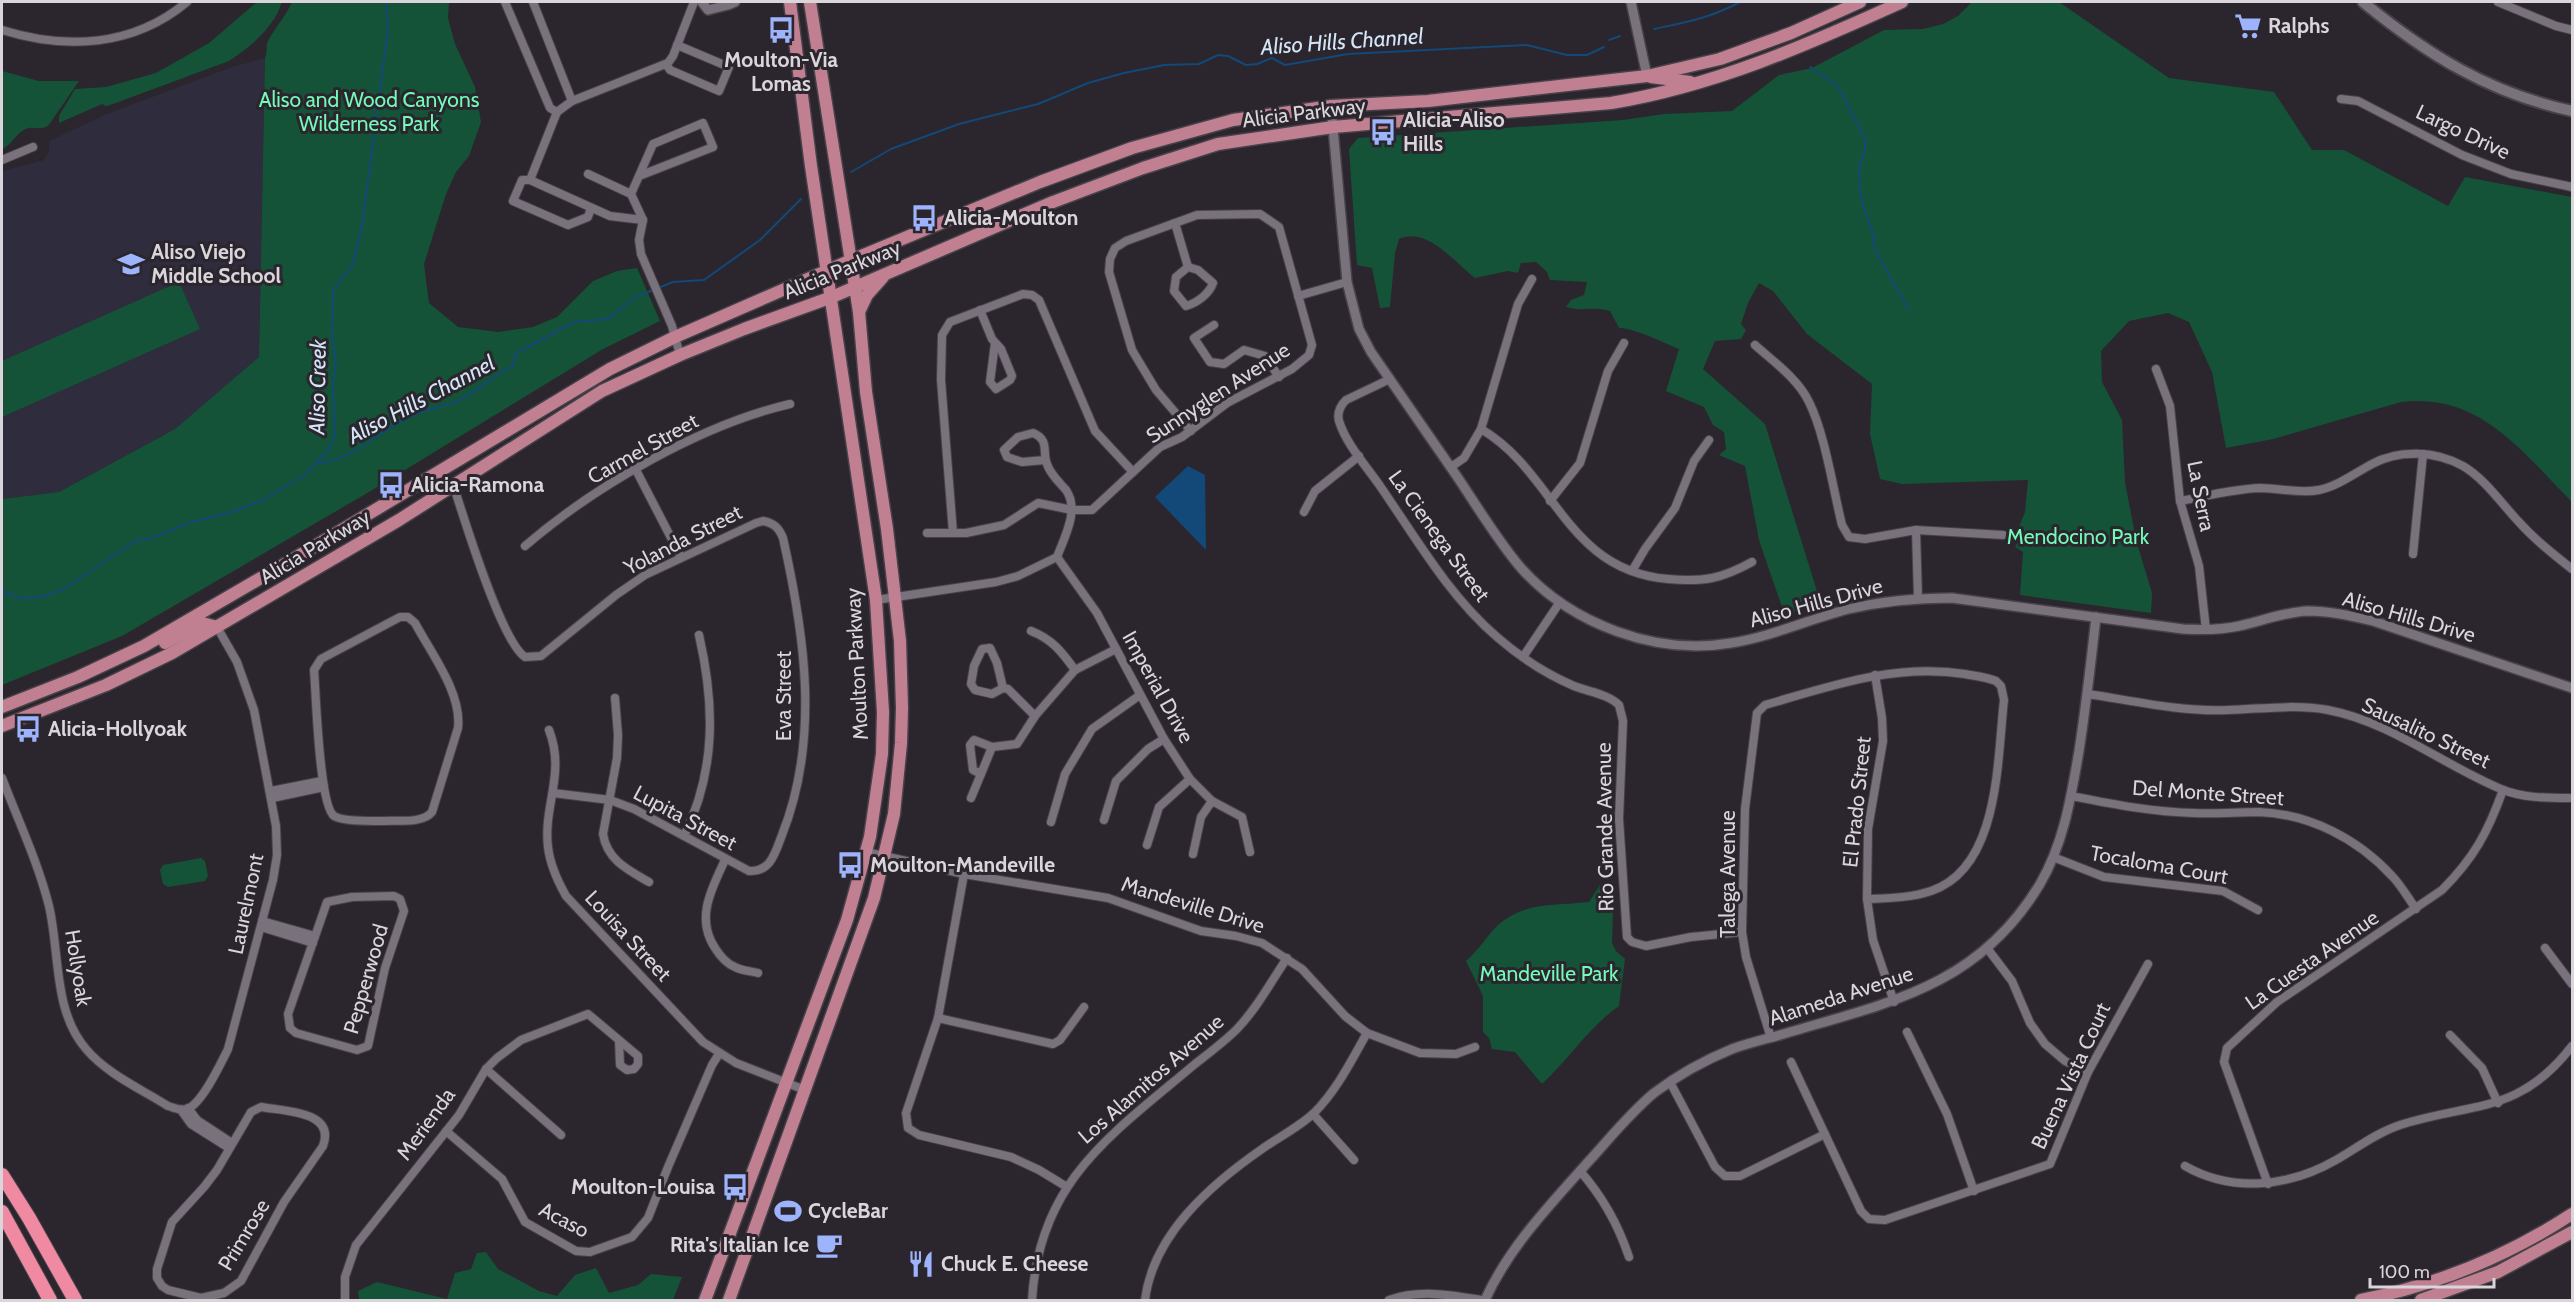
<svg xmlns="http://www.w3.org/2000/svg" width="2574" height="1302" font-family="Cabin,sans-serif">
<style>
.education{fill:#2f2c3d}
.green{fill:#145337}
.water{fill:#124978}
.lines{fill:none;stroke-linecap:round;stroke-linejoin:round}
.stream{stroke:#124978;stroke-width:2}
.minor-casing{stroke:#474248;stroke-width:10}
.tertiary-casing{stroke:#474248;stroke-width:12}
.secondary-casing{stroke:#474248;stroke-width:14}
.primary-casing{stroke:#474248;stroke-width:15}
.motorway-casing{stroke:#474248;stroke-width:16}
.minor{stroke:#79717b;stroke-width:8}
.tertiary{stroke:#79717b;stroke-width:9}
.secondary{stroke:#79717b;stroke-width:10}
.primary{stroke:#c08092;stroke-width:12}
.motorway{stroke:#ef8aa2;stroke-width:14}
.labels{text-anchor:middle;stroke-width:6;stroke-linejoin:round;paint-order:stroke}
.poi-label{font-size:21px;font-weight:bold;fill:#dad5db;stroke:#2b252d;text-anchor:start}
.park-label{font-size:21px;fill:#73f9b8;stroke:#2b252d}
.street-label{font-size:21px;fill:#dad5db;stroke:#2b252d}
.water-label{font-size:22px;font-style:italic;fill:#d3e5f6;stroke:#2b252d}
</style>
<rect width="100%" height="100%" fill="#2b252d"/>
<polygon class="education" points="265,58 259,357 175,429 59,492 2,499 2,171 44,160 49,151 49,141 107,114 232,67"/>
<g class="green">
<path d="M257,2H282C274,27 251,47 229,61L113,104L106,106L102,104L59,123V116L75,89L106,87L156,73L209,43Z"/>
<path d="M292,2H449L448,18L455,44L475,87L481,122L469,156L456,172L446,194L424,264L429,303L458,327L498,332L533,327L557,317L593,281L617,271L637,268L660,321L603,349L369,492L122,636L2,685V499L59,492L175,429L259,357L265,58C268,51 265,45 269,39C277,25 285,17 292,2Z"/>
<path d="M1972,2H2059L2169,78L2274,92L2312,150H2344L2448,206L2465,177L2572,197V502C2522,452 2480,392 2401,402L2273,439L2226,448L2212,372L2189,322L2168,313L2129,321L2101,351L2102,382L2122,420L2125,482L2136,540L2152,593L2151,613L2020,595L2023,552L2015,547L2019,540L2018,529L2025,512L2028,480L1902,484L1880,479L1870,434L1872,384L1807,334L1773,291L1759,283L1748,303L1741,324L1746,330L1741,339L1715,341L1703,369L1765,424L1821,604L1785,616L1759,540L1745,466L1719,455L1726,449L1724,432L1713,425L1704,407L1666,391L1679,349C1664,343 1632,327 1619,328L1610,311C1591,306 1584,312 1566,307L1571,300L1584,295L1587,282L1550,280L1547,272L1536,262L1521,263L1518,273L1508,271L1475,278C1454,262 1427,226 1399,239L1395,253L1390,307L1380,308L1372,268L1357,265L1349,149L1358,138L1623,120L1664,114L1732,111L1779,75L1812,68L1884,30L1923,29L1943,24L1958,16Z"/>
<path d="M2,71L39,81H79L48,126C40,131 32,125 24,130C14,135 14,143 2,149Z"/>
<polygon points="179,282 200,329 2,417 2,361"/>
<polygon points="201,858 205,861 208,876 205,881 168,887 163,884 160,870 163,865"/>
<path d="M1614,883L1612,943L1616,951L1625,959L1619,1006C1589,1027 1569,1059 1542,1084L1515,1052L1492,1049L1489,1038L1483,1032V996L1466,961C1478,951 1486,937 1497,926C1524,901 1556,906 1589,902L1600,885Z"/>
<polygon points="486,1252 498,1269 539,1291 557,1296 575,1275 596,1268 609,1293 638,1285 651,1274 682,1277 673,1300 359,1300 358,1291 377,1282 447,1299 455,1273 471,1269 477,1253"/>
</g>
<polygon class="water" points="1188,466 1205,475 1206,550 1155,497"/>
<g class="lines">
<g class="stream">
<path d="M1654,29C1687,22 1710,18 1740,2"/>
<polyline points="1609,40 1620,36"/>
<polyline points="1810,67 1837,85 1865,139 1865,153 1859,167 1860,190 1864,208 1872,230 1875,250 1909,310"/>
<polyline points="851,172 891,149 959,124 1038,104 1088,83 1124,73 1164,65 1199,64 1218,55 1228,56 1246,65 1257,64 1272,58 1285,65 1348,54 1527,45 1567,55 1587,55 1604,47"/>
<polyline points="658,288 673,282 704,280 760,240 801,199"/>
<path d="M319,463C353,458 362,445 389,429C400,422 414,414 427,410C439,406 451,406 462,399C480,389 494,375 513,366L515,354L574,322L608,319L636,297L653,290"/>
<polyline points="2,591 20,598 40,597 62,590 135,541 152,538 191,522 235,511 265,499 306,474 330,448 335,434 333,383 336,362 332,335 333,291 353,264 362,226 388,29 386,2"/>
</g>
<defs>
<g id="minor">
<polyline points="505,2 550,108 557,112 572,101 668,63 673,56 694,2"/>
<polyline points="533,2 572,101"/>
<polyline points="2498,2 2556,26 2572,30"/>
<path d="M2,30C66,50 133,47 187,2"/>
<polyline points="666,64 670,70 719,91 729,67 677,45"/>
<polyline points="2341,99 2358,101 2462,155 2511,174 2572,187"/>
<polyline points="557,112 530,180 522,180 513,201 568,225 588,217 591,208"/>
<polyline points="2,160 33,147"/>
<polyline points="588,174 631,194"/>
<polyline points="639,176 713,147 703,123 653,144 631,194 643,220 639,240 641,254 672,326 680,355"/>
<polyline points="530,180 610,216 643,220"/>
<path d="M1175,223L1188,267L1176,277L1174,291L1186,306C1197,303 1209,294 1213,283L1198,270L1188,267"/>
<polyline points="1298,296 1347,282"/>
<polyline points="980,310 992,339 1001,349 1012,376 1010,380 996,389 990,382 995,343"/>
<polyline points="1214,325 1194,338 1210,362 1224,364 1244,350 1265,356 1279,377"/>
<path d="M1755,345C1774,362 1798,379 1809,402C1825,434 1833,489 1842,525L1849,537L1865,539L1916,530L2003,535"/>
<polyline points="2156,369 2170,406 2180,501 2199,566 2206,630"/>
<path d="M1390,379L1346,400C1340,406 1337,413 1339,421C1346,444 1367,467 1380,486C1416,538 1449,596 1497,637C1520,657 1546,674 1574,686C1589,692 1608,694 1619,705L1623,721L1619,819L1627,937L1632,942L1646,946L1691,937L1742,932"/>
<path d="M1481,429C1556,473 1565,570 1668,579C1704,582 1721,579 1752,562"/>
<path d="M1045,460L1022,462L1007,457L1004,450L1018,437L1033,433C1050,440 1042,452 1047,464C1050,474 1059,482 1066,490C1080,510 1064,538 1057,557"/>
<polyline points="1451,467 1464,458 1481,429 1518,304 1532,279"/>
<polyline points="636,470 681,557"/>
<path d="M453,484C464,518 501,641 525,657L541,656L616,595L645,575L756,523L763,521C774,523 779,528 783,538C805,636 820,739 782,835C775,853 771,872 749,871L634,809L610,800L553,793"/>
<polyline points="1550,501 1580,463 1608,371 1624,343"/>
<path d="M2180,501C2206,496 2233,489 2260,488C2280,488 2299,494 2319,490C2338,486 2355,473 2372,464C2399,449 2436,451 2463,466C2485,479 2501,503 2518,521C2534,539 2553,554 2572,569"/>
<polyline points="1304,512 1315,491 1359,456"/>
<polyline points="1916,530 1918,598"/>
<polyline points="927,533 966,533 1004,525 1038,503 1072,510 1092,510 1160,447 1182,437 1227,403 1292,369 1309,355 1312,345 1279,227 1260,214 1197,215 1126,241 1115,248 1110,259 1109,272 1132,350 1156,390 1191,431"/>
<polyline points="953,533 941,380 942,335 950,322 1023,294 1032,295 1039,300 1095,431 1133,472"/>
<path d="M525,546C595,486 700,425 790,404"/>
<polyline points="2413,554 2423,454"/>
<polyline points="1057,557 1097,613 1164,739 1190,779 1212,801 1242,817 1250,852"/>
<polyline points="1632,571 1645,549 1675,508 1694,461 1709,440"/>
<polyline points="876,600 996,582 1018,576 1057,557"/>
<path d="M400,617H408L415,623C431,653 462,693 458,728L432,812C422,824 399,820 384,821C373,821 343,822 334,816C319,805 316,693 314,670L321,659Z"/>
<path d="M1031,631C1052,639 1062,652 1075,670"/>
<polyline points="1523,657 1560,602"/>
<polyline points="1875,675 1882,718 1883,741 1868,829 1867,899 1873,940 1894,1002"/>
<polyline points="1003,688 992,694 975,690 971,684 974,666 982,649 990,648 997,663 1003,688 1008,689 1035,716"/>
<path d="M2088,694C2134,701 2182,712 2228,710C2262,709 2294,704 2328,710C2391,722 2443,765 2501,789C2522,798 2547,798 2569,798"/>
<path d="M615,698L618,735L617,758L603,834C607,860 628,870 649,882"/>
<path d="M549,730C566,774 543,805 548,847C550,865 557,880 566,896L703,1042L736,1063L805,1090"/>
<polyline points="992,747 974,740 970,745 973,770 981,774 992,747 1017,744 1035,716 1075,670 1116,649"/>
<path d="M2,778C18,820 38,862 49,906C60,953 53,1011 86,1049C107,1074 141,1089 168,1106C175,1108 180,1111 187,1109C202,1104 221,1063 228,1049L273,880L277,855L276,826L254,710L237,662L217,627"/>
<polyline points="271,791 322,781"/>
<path d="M2071,796C2112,804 2152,812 2194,813C2216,814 2237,812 2259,812C2310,814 2358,839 2392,876C2401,885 2408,898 2416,909"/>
<polyline points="272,798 324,787"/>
<polyline points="971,798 981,774"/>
<polyline points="1104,820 1116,781 1148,749 1164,739"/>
<polyline points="1051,822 1065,774 1092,729 1140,695"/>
<path d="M684,836C716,771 715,705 699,635"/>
<polyline points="1147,845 1159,807 1190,779"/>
<polyline points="866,852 964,874 1108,898 1201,931 1236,936 1262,943 1302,969 1345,1016 1367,1033 1420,1053 1456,1054 1475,1047"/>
<polyline points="1193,854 1201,817 1212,801"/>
<polyline points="2053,857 2104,877 2223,891 2258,910"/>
<path d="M725,860C712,888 695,918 715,948C720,956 727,964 735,967C742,971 751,971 758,973"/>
<polyline points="964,874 938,1018 906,1113 908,1128 919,1135 1011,1157 1039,1170 1067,1187"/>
<polygon points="394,896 400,899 404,911 385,968 368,1046 357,1050 296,1033 290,1028 288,1014 327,902 352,897"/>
<polyline points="262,921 315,936"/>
<polyline points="261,927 313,943"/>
<polyline points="1987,948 2012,981 2030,1023 2045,1044 2065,1061 2088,1072"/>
<polyline points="2545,948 2572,984"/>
<polyline points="938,1018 1053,1044 1060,1040 1084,1007"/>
<polyline points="1907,1032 1947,1114 1974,1191"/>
<polyline points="2450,1035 2482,1068 2498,1103"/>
<path d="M1771,1038L1746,957L1742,932L1745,809L1757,713L1765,705C1831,686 1895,663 1965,674C1975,676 1986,677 1996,681L2001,686L2004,700C1997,760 2000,868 1931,891C1910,898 1889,898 1867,899"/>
<polyline points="1791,1062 1861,1211 1869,1219 1885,1220 2050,1164 2088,1072 2148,964"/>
<polyline points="486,1069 561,1135"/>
<polyline points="1670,1082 1715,1167 1725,1176 1740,1176 1825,1134"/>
<path d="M261,1107C284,1111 336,1111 323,1146L284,1202L241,1281L224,1293L201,1298L168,1290L162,1286L157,1278V1269L172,1222L204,1187L217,1170L251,1112Z"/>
<polyline points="188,1108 197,1120 232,1143"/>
<polyline points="181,1110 191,1124 229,1148"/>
<polyline points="1313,1114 1354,1160"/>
<polyline points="446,1131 502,1179 525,1222 576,1251 590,1252 632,1237 648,1218 668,1167 712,1065 719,1054"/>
<path d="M2185,1166C2232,1193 2289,1187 2336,1160C2357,1148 2376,1133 2400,1125C2472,1102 2519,1115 2572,1046"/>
<path d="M1580,1171C1603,1197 1618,1224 1629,1257"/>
<path d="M2268,1184L2224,1062L2227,1048L2277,1002L2442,890C2474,858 2488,832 2503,790"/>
<polyline points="345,1300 345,1277 356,1245 459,1115 486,1069 497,1058 521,1040 588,1014 619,1040 620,1065 627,1070 634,1069 638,1064 638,1056 619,1040"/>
<path d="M1032,1300C1039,1181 1111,1135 1195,1064C1209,1053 1224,1042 1237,1029C1257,1008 1271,982 1287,958"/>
<path d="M1145,1300C1153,1235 1210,1185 1262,1149C1279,1137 1299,1127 1314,1113C1337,1090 1351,1061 1367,1033"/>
<path d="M1389,1300C1420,1289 1451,1295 1482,1300"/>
</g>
<g id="tertiary">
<polyline points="702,2 708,10 728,5 735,2"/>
<polyline points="1631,2 1647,76"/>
<path d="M1331,106L1347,282L1359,329L1371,352C1399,393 1428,434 1456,475C1477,506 1497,540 1521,568C1571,624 1656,656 1731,643C1771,637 1809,619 1849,609C1883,601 1917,598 1952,598L2183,629C2202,630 2221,630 2239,626C2262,621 2284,612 2308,611C2330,611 2351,616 2373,621L2572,688"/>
<path d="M1485,1300C1509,1247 1550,1205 1589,1161C1610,1138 1630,1113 1654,1093C1678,1075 1705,1060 1732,1049C1751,1042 1771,1038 1790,1032C1893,1002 1980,984 2040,884C2064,843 2071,797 2079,751C2086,706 2091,662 2096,617"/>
</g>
<path id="secondary" d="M2363,2C2428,55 2489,93 2572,111"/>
<g id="primary">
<polyline points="1651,77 1690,82"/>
<polyline points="859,312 867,295 883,277"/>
<polyline points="165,643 202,623 217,627"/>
<polyline points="2,707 78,677 144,646 290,561 610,369 675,337 849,261 1040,182 1132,148 1233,120 1331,106 1428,101 1647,76 1720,59 1791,33 1860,2"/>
<path d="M2,726L106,685L172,653L399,520L602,391L680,355L744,329L832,297L1053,202L1143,168L1218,144L1333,127L1611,103C1714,86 1807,45 1902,2"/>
<polyline points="705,1300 847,920 870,837 882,754 883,712 876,600 811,166 790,2"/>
<polyline points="729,1300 874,898 894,814 901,743 902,708 900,641 887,529 866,392 859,312 810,2"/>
<path d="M2361,1300C2437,1285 2508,1256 2572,1214"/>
<polyline points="2421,1300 2498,1272 2572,1232"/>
</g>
<g id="motorway">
<polyline points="2,1175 29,1218 75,1300"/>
<polyline points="2,1212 50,1300"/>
</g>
</defs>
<use href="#minor" class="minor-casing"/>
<use href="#tertiary" class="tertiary-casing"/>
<use href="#secondary" class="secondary-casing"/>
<use href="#primary" class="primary-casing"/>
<use href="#motorway" class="motorway-casing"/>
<use href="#minor" class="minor"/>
<use href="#tertiary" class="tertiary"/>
<use href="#secondary" class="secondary"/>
<use href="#primary" class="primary"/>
<use href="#motorway" class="motorway"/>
</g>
<defs>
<symbol id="supermarket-bare" viewBox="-9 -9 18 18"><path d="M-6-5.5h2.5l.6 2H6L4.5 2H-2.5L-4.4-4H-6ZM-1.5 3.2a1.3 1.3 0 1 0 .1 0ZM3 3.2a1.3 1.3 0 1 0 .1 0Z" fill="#9db4fd" stroke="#2b252d" stroke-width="2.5" paint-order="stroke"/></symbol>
<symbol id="bus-bare" viewBox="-9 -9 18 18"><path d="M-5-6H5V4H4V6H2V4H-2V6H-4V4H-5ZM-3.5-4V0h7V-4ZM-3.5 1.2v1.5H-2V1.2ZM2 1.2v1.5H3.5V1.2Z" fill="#9db4fd" stroke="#2b252d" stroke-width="2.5" paint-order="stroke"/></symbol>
<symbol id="school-bare" viewBox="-9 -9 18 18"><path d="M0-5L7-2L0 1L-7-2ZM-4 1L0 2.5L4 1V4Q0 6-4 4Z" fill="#9db4fd" stroke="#2b252d" stroke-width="2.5" paint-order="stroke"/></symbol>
<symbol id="stadium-bare" viewBox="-9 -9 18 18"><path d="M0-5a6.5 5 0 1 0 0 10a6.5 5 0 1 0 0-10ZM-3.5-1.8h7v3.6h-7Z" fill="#9db4fd" stroke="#2b252d" stroke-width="2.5" paint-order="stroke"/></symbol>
<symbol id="cafe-bare" viewBox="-9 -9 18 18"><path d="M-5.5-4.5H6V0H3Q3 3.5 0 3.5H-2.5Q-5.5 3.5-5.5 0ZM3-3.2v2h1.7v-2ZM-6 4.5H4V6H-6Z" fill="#9db4fd" stroke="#2b252d" stroke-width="2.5" paint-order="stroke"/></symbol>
<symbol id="restaurant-bare" viewBox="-9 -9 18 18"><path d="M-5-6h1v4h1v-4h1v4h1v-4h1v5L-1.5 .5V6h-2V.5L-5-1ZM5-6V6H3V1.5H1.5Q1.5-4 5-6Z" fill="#9db4fd" stroke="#2b252d" stroke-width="2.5" paint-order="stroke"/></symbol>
</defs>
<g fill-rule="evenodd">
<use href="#supermarket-bare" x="2229" y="7" width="38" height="38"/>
<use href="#bus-bare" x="762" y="11" width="38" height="38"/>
<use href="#bus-bare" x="1364" y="113" width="38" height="38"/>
<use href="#bus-bare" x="905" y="199" width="38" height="38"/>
<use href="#school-bare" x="112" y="245" width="38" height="38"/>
<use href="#bus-bare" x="372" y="466" width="38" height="38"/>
<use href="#bus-bare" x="9" y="710" width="38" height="38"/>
<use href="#bus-bare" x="831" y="846" width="38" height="38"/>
<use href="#bus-bare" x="716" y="1168" width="38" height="38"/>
<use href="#stadium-bare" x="769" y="1192" width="38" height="38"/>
<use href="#cafe-bare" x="810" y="1226" width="38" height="38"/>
<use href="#restaurant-bare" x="902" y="1245" width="38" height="38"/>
</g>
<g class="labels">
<g class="poi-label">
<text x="2268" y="33">Ralphs</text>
<text x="781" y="67" text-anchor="middle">Moulton-Via<tspan x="781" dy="24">Lomas</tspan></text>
<text x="1403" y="127">Alicia-Aliso<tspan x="1403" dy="24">Hills</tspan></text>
<text x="944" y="225">Alicia-Moulton</text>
<text x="151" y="259">Aliso Viejo<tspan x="151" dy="24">Middle School</tspan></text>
<text x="411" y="492">Alicia-Ramona</text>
<text x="48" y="736">Alicia-Hollyoak</text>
<text x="870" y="872">Moulton-Mandeville</text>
<text x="715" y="1194" text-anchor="end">Moulton-Louisa</text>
<text x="808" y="1218">CycleBar</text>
<text x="809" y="1252" text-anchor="end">Rita's Italian Ice</text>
<text x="941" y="1271">Chuck E. Cheese</text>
</g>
<g class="park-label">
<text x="369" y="107">Aliso and Wood Canyons<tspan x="369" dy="24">Wilderness Park</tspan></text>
<text x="2078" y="544">Mendocino Park</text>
<text x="1549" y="981">Mandeville Park</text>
</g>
<g class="street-label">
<text transform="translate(1304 113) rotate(-7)" y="7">Alicia Parkway</text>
<text transform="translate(2463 132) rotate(25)" y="7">Largo Drive</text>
<text transform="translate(842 270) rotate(-22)" y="7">Alicia Parkway</text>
<text transform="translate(1218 393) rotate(-33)" y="7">Sunnyglen Avenue</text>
<text transform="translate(643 449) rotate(-29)" y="7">Carmel Street</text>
<text transform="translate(2201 496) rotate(79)" y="7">La Serra</text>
<text transform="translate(1439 536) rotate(54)" y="7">La Cienega Street</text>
<text transform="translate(683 540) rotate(-27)" y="7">Yolanda Street</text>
<text transform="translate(315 547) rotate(-31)" y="7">Alicia Parkway</text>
<text transform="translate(1816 603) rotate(-15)" y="7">Aliso Hills Drive</text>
<text transform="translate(2409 617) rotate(16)" y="7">Aliso Hills Drive</text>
<text transform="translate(857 664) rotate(-93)" y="7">Moulton Parkway</text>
<text transform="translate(1158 687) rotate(61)" y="7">Imperial Drive</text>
<text transform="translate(784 696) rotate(-90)" y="7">Eva Street</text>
<text transform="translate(2426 733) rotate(25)" y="7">Sausalito Street</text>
<text transform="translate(2208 793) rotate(4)" y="7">Del Monte Street</text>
<text transform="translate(1857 802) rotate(-84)" y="7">El Prado Street</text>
<text transform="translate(685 818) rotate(28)" y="7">Lupita Street</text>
<text transform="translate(1605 827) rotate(-91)" y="7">Rio Grande Avenue</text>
<text transform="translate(2159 865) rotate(10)" y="7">Tocaloma Court</text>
<text transform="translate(1728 874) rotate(-90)" y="7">Talega Avenue</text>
<text transform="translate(246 904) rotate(-78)" y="7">Laurelmont</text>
<text transform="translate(1193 905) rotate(17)" y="7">Mandeville Drive</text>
<text transform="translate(628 936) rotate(47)" y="7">Louisa Street</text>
<text transform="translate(2312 960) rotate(-35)" y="7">La Cuesta Avenue</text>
<text transform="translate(78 968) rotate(81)" y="7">Hollyoak</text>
<text transform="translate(366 979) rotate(-74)" y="7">Pepperwood</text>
<text transform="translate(1841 996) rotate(-18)" y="7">Alameda Avenue</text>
<text transform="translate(2071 1076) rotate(-65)" y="7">Buena Vista Court</text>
<text transform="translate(1151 1079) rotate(-41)" y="7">Los Alamitos Avenue</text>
<text transform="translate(426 1124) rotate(-54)" y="7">Merienda</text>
<text transform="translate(564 1220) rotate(27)" y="7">Acaso</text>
<text transform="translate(244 1235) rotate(-59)" y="7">Primrose</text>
</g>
<g class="water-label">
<text transform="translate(1342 41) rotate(-4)" y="8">Aliso Hills Channel</text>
<text transform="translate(317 387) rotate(-89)" y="8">Aliso Creek</text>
<text transform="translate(421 399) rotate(-28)" y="8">Aliso Hills Channel</text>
</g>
</g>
<rect width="2574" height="1302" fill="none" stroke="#dad5db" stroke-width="6"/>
<path d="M2370 1278v9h124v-9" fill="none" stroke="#dad5db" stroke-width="3"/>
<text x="2379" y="1278" font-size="18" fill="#dad5db" stroke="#2b252d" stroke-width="4.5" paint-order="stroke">100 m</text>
</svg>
